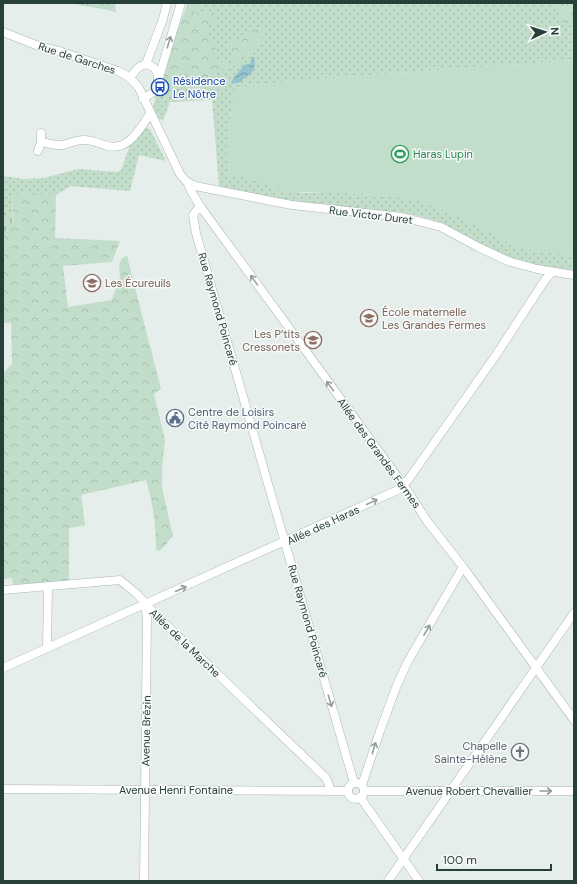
<svg xmlns="http://www.w3.org/2000/svg" width="577" height="884" font-family="'DM Sans',sans-serif">
<style>
.grass{fill:url(#grass-dots)}
.forest{fill:url(#forest-crowns)}
.cemetery{fill:url(#cemetery-stones)}
.garden{fill:#c2ddca}
.water{fill:url(#water-waves)}
.lines{fill:none;stroke-linecap:round;stroke-linejoin:round}
.minor-casing{stroke:#a9b6b2;stroke-width:9}
.minor{stroke:#fff;stroke-width:8}
.oneway{stroke:#929f9c}
.labels{text-anchor:middle;stroke-width:3;stroke-linejoin:round;paint-order:stroke}
.street-label{font-size:11px;fill:#263f39;stroke:#f7faf9}
.transit-label{font-size:11px;fill:#164399;stroke:#f7faf9;text-anchor:start}
.leisure-label{font-size:11px;fill:#27864d;stroke:#f7faf9;text-anchor:start}
.education-label{font-size:11px;fill:#785e54;stroke:#f7faf9;text-anchor:start}
.service-label{font-size:11px;fill:#4e5e75;stroke:#f7faf9;text-anchor:start}
.worship-label{font-size:11px;fill:#5b616d;stroke:#f7faf9;text-anchor:end}
</style>
<defs>
<pattern id="grass-dots" width="8" height="8" patternUnits="userSpaceOnUse"><rect width="8" height="8" fill="#c2ddca"/><path d="M2 2h.1M6 6h.1" fill="none" stroke="#a7bfae" stroke-width="1.8" stroke-linecap="round"/></pattern>
<pattern id="forest-crowns" width="20" height="18" patternUnits="userSpaceOnUse"><rect width="20" height="18" fill="#c2ddca"/><path d="M2 6a3 3 0 1 1 6 0M12 15a3 3 0 1 1 6 0" fill="none" stroke="#a7bfae"/></pattern>
<pattern id="cemetery-stones" width="16" height="16" patternUnits="userSpaceOnUse"><rect width="16" height="16" fill="#c2ddca"/><path d="M2 7V4a2 2 0 0 1 4 0v3zM10 15v-3a2 2 0 0 1 4 0v3z" fill="#a7bfae"/></pattern>
<pattern id="water-waves" width="16" height="10" patternUnits="userSpaceOnUse"><rect width="16" height="10" fill="#94c3cd"/><path d="M0 5q4-4 8 0t8 0" fill="none" stroke="#79a0a7"/></pattern>
</defs>
<rect width="100%" height="100%" fill="#e6eeeb"/>
<g class="grass">
<polygon points="188,3 574,3 574,60 305,80 235,88 233,108 230,114 230,175 258,180 278,190 305,193 327,192 394,196 419,201 458,216 513,245 534,251 574,256 574,271 536,265 499,255 436,221 415,215 396,212 302,205 219,186 212,100 170,102 163,121 158,118 153,109 158,82"/>
<polygon points="146,128 150,129 166,161 139,155 130,191 71,186 56,195 13,193 12,213 3,213 3,176 24,179 44,178 78,169 117,172 121,170 131,142"/>
</g>
<g class="forest">
<path d="M71,3H115L116,12C101,8 86,7 71,3Z"/>
<polygon points="188,3 200,3 193,16 209,12 215,14 217,19 215,23 210,22 207,30 208,39 217,46 213,58 216,61 225,62 228,63 232,63 232,52 229,45 235,40 238,42 242,38 247,30 259,28 263,29 262,40 258,45 248,52 243,60 230,69 216,71 212,76 209,87 158,82"/>
<polygon points="555,3 570,3 574,9 574,21 571,24 562,22 556,12"/>
<path d="M13,193L56,195L55,238L120,241L112,262L63,266L68,307L112,300L120,277L119,265L122,258L127,256L161,389L154,394L165,440L162,467V488L173,536L160,551L156,550C156,526 153,503 146,480L81,495L85,525L69,528V581L13,585L12,578L3,579V373L12,364L11,323H3V231L12,230Z"/>
</g>
<polygon class="cemetery" points="3,213 12,213 12,230 3,231"/>
<path class="garden" d="M574,60V256L534,251L513,245L458,216L419,201L394,196L327,192H295L278,190L258,180L229,175C222,143 231,119 235,88L305,80Z"/>
<path class="water" d="M252,57H254L255,65L253,70L251,74L244,78L241,82L231,84C232,78 240,71 244,65L250,64Z"/>
<g class="lines">
<defs>
<g id="minor">
<path d="M3,32L41,47L59,51L118,71C127,75 133,80 139,88L180,174L186,181L195,186L292,205L402,217L441,227L480,248L508,261L537,269L574,275"/>
<polyline points="146,64 163,19 167,3"/>
<path d="M130,78C133,74 136,68 141,66C151,61 158,70 158,79"/>
<polyline points="143,99 155,91 181,3"/>
<path d="M41,142C48,143 55,146 63,145C70,143 76,140 84,140C93,140 100,144 108,146C129,151 140,128 150,114"/>
<polyline points="38,151 41,142 41,133"/>
<polyline points="188,183 191,191 200,206 295,336 407,490 427,521 463,567 574,720"/>
<polyline points="200,206 193,215 196,233 354,783"/>
<polyline points="3,590 120,580 137,594 155,614 326,778 331,790"/>
<polyline points="47,648 48,586"/>
<polyline points="3,668 400,489 408,480 496,355 545,280 552,272"/>
<circle cx="356" cy="791" r="8"/>
<polyline points="362,785 380,731 397,685 408,661 463,567"/>
<polyline points="3,789 348,791"/>
<polyline points="364,791 574,791"/>
<polyline points="360,797 419,881"/>
<polyline points="144,881 147,617 145,605"/>
<polyline points="388,881 574,613"/>
</g>
</defs>
<use href="#minor" class="minor-casing"/>
<use href="#minor" class="minor"/>
</g>
<defs><path id="oneway-shaft" d="M-6 0H5M1.5-3L5.5 0L1.5 3" fill="none" stroke-width="1.6" stroke-linecap="round" stroke-linejoin="round"/></defs>
<g class="oneway">
<use href="#oneway-shaft" transform="translate(169 42) rotate(-73)"/>
<use href="#oneway-shaft" transform="translate(254 280) rotate(-126)"/>
<use href="#oneway-shaft" transform="translate(330 386) rotate(-126)"/>
<use href="#oneway-shaft" transform="translate(372 502) rotate(-25)"/>
<use href="#oneway-shaft" transform="translate(181 589) rotate(-24)"/>
<use href="#oneway-shaft" transform="translate(427 630) rotate(-59)"/>
<use href="#oneway-shaft" transform="translate(330 701) rotate(74)"/>
<use href="#oneway-shaft" transform="translate(374 748) rotate(-73)"/>
<use href="#oneway-shaft" transform="translate(546 791)"/>
</g>
<defs>
<symbol id="bus-ring" viewBox="-11 -11 22 22"><circle r="9.5" fill="#f7faf9" stroke="#1a4fb4" stroke-width="1.5"/><path d="M-5-6H5V4H4V6H2V4H-2V6H-4V4H-5ZM-3.5-4V0h7V-4ZM-3.5 1.2v1.5H-2V1.2ZM2 1.2v1.5H3.5V1.2Z" fill="#1a4fb4"/></symbol>
<symbol id="stadium-ring" viewBox="-11 -11 22 22"><circle r="9.5" fill="#f7faf9" stroke="#2e9e5b" stroke-width="1.5"/><path d="M0-5a6.5 5 0 1 0 0 10a6.5 5 0 1 0 0-10ZM-3.5-1.8h7v3.6h-7Z" fill="#2e9e5b"/></symbol>
<symbol id="school-ring" viewBox="-11 -11 22 22"><circle r="9.5" fill="#f7faf9" stroke="#8d6e63" stroke-width="1.5"/><path d="M0-5L7-2L0 1L-7-2ZM-4 1L0 2.5L4 1V4Q0 6-4 4Z" fill="#8d6e63"/></symbol>
<symbol id="civic-ring" viewBox="-11 -11 22 22"><circle r="9.5" fill="#f7faf9" stroke="#5c6f8a" stroke-width="1.5"/><path d="M-.6-6.5H3V-4.5H.6V-3L4-1V1h2V6H-6V1h2V-1L-.6-3ZM-1.2 2.5V6h2.4V2.5Z" fill="#5c6f8a"/></symbol>
<symbol id="church-ring" viewBox="-11 -11 22 22"><circle r="9.5" fill="#f7faf9" stroke="#6b7280" stroke-width="1.5"/><path d="M-1.2-6h2.4v3.5h3.3v2.4h-3.3V6h-2.4V-.1h-3.3v-2.4h3.3Z" fill="#6b7280"/></symbol>
</defs>
<g fill-rule="evenodd">
<use href="#bus-ring" x="150" y="77" width="20" height="20"/>
<use href="#stadium-ring" x="390" y="144" width="20" height="20"/>
<use href="#school-ring" x="82" y="273" width="20" height="20"/>
<use href="#school-ring" x="359" y="308" width="20" height="20"/>
<use href="#school-ring" x="303" y="330" width="20" height="20"/>
<use href="#civic-ring" x="165" y="408" width="20" height="20"/>
<use href="#church-ring" x="510" y="742" width="20" height="20"/>
</g>
<g class="labels">
<g class="street-label">
<text transform="translate(77 58) rotate(18)" y="4">Rue de Garches</text>
<text transform="translate(371 215) rotate(7)" y="4">Rue Victor Duret</text>
<text transform="translate(218 309) rotate(74)" y="4">Rue Raymond Poincaré</text>
<text transform="translate(379 453) rotate(54)" y="4">Allée des Grandes Fermes</text>
<text transform="translate(323 525) rotate(-25)" y="4">Allée des Haras</text>
<text transform="translate(308 621) rotate(74)" y="4">Rue Raymond Poincaré</text>
<text transform="translate(185 643) rotate(44)" y="4">Allée de la Marche</text>
<text transform="translate(146 731) rotate(-89)" y="4">Avenue Brézin</text>
<text x="176" y="794">Avenue Henri Fontaine</text>
<text x="469" y="795">Avenue Robert Chevallier</text>
</g>
<g class="transit-label">
<text x="173" y="85">Résidence<tspan x="173" dy="13">Le Nôtre</tspan></text>
</g>
<g class="leisure-label">
<text x="413" y="158">Haras Lupin</text>
</g>
<g class="education-label">
<text x="105" y="287">Les Écureuils</text>
<text x="382" y="316">École maternelle<tspan x="382" dy="13">Les Grandes Fermes</tspan></text>
<text x="300" y="338" text-anchor="end">Les P’tits<tspan x="300" dy="13">Cressonets</tspan></text>
</g>
<g class="service-label">
<text x="188" y="416">Centre de Loisirs<tspan x="188" dy="13">Cité Raymond Poincaré</tspan></text>
</g>
<g class="worship-label">
<text x="507" y="750">Chapelle<tspan x="507" dy="13">Sainte-Hélène</tspan></text>
</g>
</g>
<rect width="577" height="884" fill="none" stroke="#263f39" stroke-width="8"/>
<g transform="translate(545 32) rotate(86)" stroke="#f7faf9" stroke-width="3" paint-order="stroke">
<path d="M0-3L7 15L0 10L-7 15Z" fill="#263f39"/>
<text y="-6" font-size="11" font-weight="bold" text-anchor="middle" fill="#263f39">N</text>
</g>
<path d="M437 864v6h114v-6" fill="none" stroke="#263f39" stroke-width="2"/>
<text x="443" y="864" font-size="12" fill="#263f39" stroke="#f7faf9" stroke-width="3" paint-order="stroke">100 m</text>
</svg>
